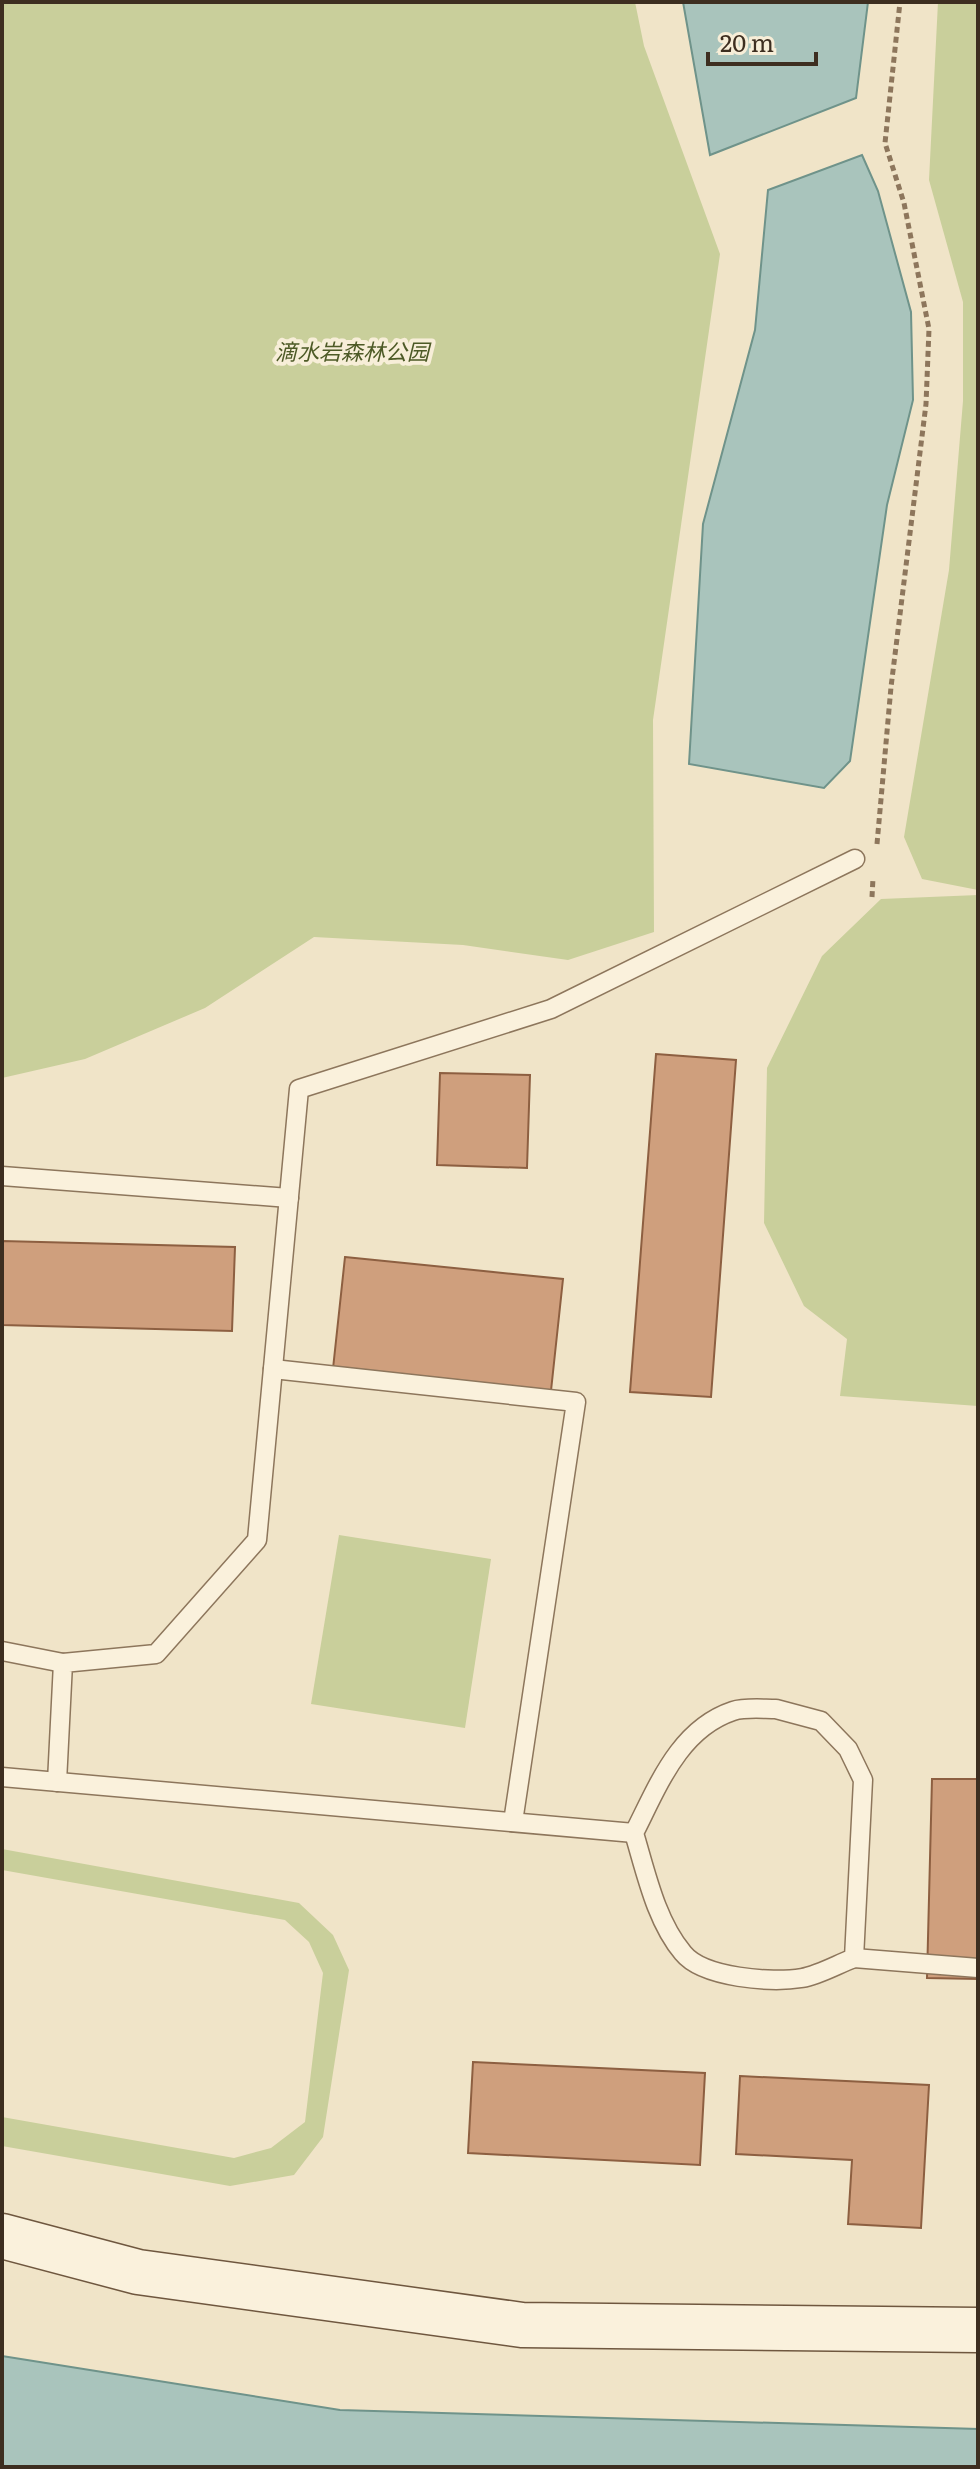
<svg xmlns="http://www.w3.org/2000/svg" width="980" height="2469" font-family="Literata,'Noto Sans SC',serif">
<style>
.green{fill:#c9cf9b}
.water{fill:#a9c4bc;stroke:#6f938a;stroke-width:2}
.building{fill:#cf9f7d;stroke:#8d5f41;stroke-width:2}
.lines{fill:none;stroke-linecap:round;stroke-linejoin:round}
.lane-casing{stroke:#8d765c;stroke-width:21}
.secondary-casing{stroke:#6f573f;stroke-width:47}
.path{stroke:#8d765c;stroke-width:5;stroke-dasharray:6 4;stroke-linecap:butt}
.lane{stroke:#faf1dc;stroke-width:18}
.secondary{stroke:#faf1dc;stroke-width:44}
.labels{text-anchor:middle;stroke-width:8;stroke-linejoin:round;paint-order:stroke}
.park-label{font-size:22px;font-style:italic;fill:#4d5a26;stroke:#f7eed8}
</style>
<rect width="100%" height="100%" fill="#f0e4c8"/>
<g class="green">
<polygon points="2,2 635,2 644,46 720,254 653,720 654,932 568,960 463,945 314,937 205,1008 85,1059 2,1078"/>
<polygon points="938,2 978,2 978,890 922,879 904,837 949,570 963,401 963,302 929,180"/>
<polygon points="978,895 978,1406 840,1396 847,1339 804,1306 764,1223 767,1068 822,956 881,899"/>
<polygon points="339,1535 491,1559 465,1728 311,1704"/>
<polygon points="2,1849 299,1903 333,1935 349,1970 323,2137 294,2175 230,2186 2,2146 2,2117 234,2158 271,2148 305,2122 323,1973 309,1942 285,1920 2,1870"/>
</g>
<g class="water">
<polygon points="683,2 868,2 856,98 710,155"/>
<polygon points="862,155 878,191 911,312 913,400 887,505 850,761 824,788 689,764 703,524 755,330 768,190"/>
<polygon points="2,2356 340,2410 978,2429 978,2467 2,2467"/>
</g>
<g class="building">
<polygon points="656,1054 736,1060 711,1397 630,1392"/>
<polygon points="440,1073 530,1075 527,1168 437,1165"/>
<polygon points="2,1241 235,1247 232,1331 2,1325"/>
<polygon points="345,1257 563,1279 550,1400 332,1378"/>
<polygon points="932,1779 978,1779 978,1979 927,1978"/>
<polygon points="473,2062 705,2073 700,2165 468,2153"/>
<polygon points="740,2076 929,2085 921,2228 848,2224 852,2160 736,2154"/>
</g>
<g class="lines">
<defs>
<g id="lane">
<polyline points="2,1176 289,1198"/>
<polyline points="273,1369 576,1402 513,1822"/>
<polyline points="2,1651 63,1663"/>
<path d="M776,1709L821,1721L848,1749L863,1780L854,1958C838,1964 819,1975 802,1978C772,1983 703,1978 683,1953C656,1921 646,1873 634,1833C658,1786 679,1729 733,1711C745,1707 763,1709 776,1709Z"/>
<polyline points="2,1777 634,1833"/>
<polyline points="57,1782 63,1663 156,1654 257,1540 299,1089 551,1009 855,859"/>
<polyline points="854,1958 978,1968"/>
</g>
<polyline id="secondary" points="2,2236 138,2272 522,2325 978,2330"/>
</defs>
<use href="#lane" class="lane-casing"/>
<use href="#secondary" class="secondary-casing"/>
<g class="path">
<polyline points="877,844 891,687 926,404 929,329 904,203 885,143 900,2"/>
<polyline points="872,897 873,878"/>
</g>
<use href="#lane" class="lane"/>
<use href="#secondary" class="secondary"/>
</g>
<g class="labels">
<g class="park-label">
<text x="352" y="360">滴水岩森林公园</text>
</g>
</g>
<rect width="980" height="2469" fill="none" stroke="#3d2e20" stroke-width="8"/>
<path d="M708 52v12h108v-12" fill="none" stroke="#3d2e20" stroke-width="4"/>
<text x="720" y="52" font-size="24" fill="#3d2e20" stroke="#f7eed8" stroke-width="6" paint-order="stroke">20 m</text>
</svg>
